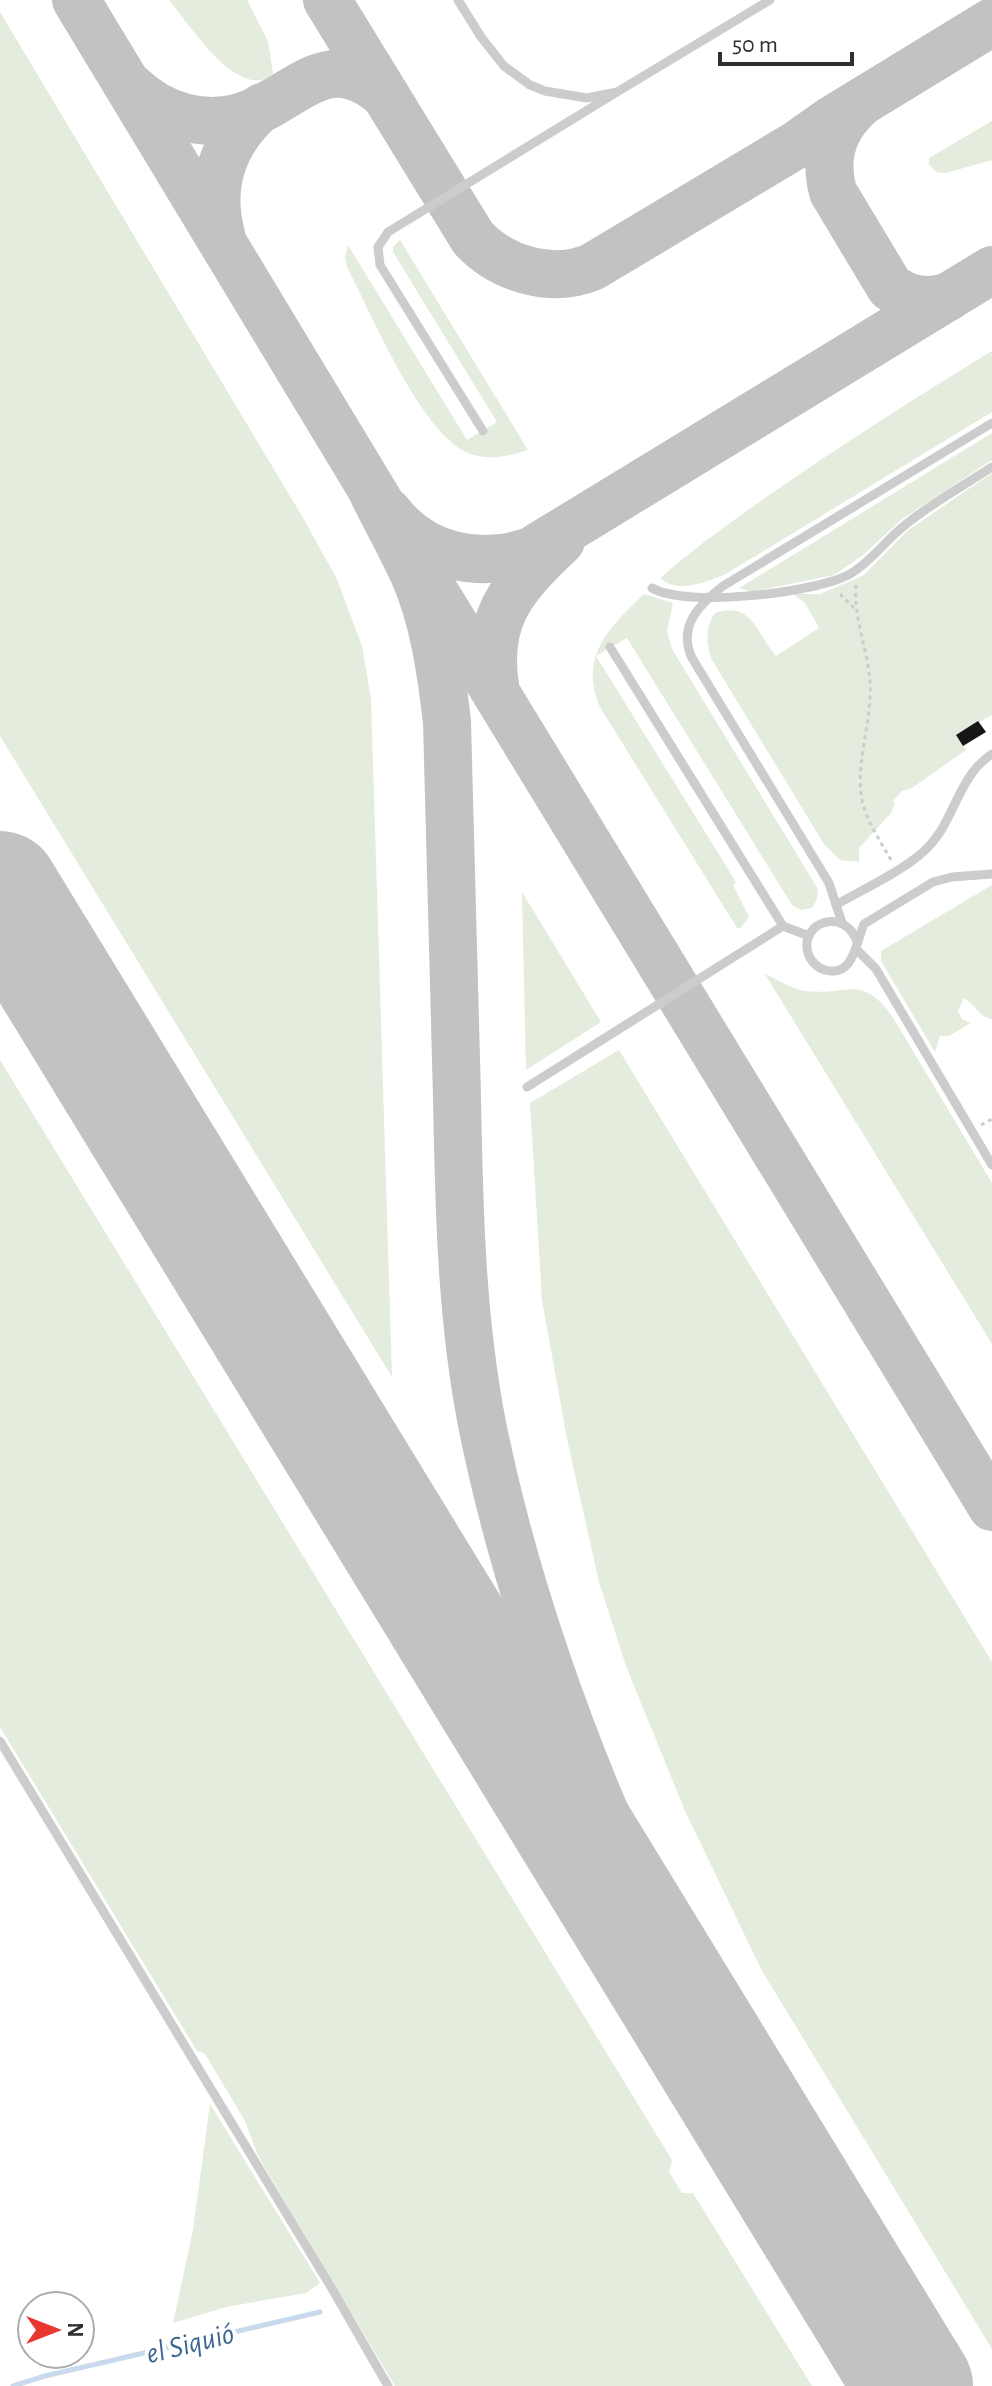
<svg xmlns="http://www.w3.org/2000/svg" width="992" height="2386" font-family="'Alegreya Sans',sans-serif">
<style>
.green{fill:#e3ecdd}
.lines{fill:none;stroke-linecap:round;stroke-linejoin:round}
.stream{stroke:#c9daec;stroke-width:5}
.taxiway{stroke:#c2c2c2;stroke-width:48}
.runway{stroke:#c2c2c2;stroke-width:118}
.building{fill:#161616}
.path{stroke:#ccc;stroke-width:3;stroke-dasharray:4 4;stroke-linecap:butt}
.service{stroke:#ccc;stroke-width:9}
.labels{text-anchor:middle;stroke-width:8;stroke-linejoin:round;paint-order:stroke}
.water-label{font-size:30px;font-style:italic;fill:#3c6692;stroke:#fff}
</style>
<rect width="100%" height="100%" fill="#fff"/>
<g class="green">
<path d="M169,0H247L268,41L273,74C239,103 189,24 169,0Z"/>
<polygon points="0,12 302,516 337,579 362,646 371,699 392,1377 0,736"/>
<polygon points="992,121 992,160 946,173 936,172 929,164 929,158"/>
<path d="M400,240L528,450C506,457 482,462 462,450C417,423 372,315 347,267L345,257L348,245L467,440L497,422L393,252V247Z"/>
<path d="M992,351V412L724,575C705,582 678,594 660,578C711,534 766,497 822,459C878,422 934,386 992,351Z"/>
<polygon points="992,433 992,460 902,519 862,556 834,575 751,592 739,588"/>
<path d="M992,473V715L956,735L966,750L912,788L902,791L893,801L895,804L891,813L859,848V862L840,860L824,844L712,660C706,643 705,628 715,613C751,601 756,632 776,656L819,628L805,603L793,594H820L864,575L907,531Z"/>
<path d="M644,594L673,603L667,631L672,649L818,889L817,899L812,908L801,910L792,905L627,638L596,656L736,882L733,885L749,917L741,928H737L600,707C578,656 610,627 644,594Z"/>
<path d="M992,885V1019C978,1017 975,1004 964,998L958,1011L962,1019L971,1023L949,1036H940L935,1052L881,961V951Z"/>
<polygon points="522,892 601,1022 526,1070"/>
<path d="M765,974C779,980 790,989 806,991C846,996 861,973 892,1016L992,1183V1344Z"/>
<polygon points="619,1050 992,1662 992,2349 761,1969 685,1811 626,1666 599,1582 567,1439 542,1300 530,1103"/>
<polygon points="0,1060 672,2160 669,2172 682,2193 693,2193 812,2386 395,2386 258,2156 245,2121 205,2054 197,2051 0,1727"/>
<polygon points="210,2104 320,2283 306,2293 226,2307 173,2323 193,2230"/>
</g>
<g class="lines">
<polyline class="stream" points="13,2386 45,2376 320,2312"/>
<g class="taxiway">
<polyline points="76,0 392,523"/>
<path d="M327,0L473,238C502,269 552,284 592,267L796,145L830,121L992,22"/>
<path d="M132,88C161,115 201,128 240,117C296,101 325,43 385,95"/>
<path d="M857,106C832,129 824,159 833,192L890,287C908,300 926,303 948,297"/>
<path d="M221,234C208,184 223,141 262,107"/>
<path d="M374,495C387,521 401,546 413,572C434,619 441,671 447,722C451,847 454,972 457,1097C459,1206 461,1316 482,1424C520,1612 590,1793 674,1965C720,2058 774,2147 823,2238"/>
<path d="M388,512C422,557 479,569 531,551L992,270"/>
<polyline points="437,596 992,1507"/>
<path d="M496,692C483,620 511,588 561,541"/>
</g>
<polyline class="runway" points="0,890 914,2386"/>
</g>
<polygon class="building" points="978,721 986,732 963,746 956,735"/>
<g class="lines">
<g class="path">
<path d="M856,585C853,617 868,650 870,682C873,722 851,774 865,811C871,828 882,844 891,860"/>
<polyline points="840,594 854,608"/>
<polyline points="981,1125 992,1119"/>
</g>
<g class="service">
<polyline points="458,0 481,37 504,66 530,85 545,91 587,98 617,92 770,0"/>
<polyline points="483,431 380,265 378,247 388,232 617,92"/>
<path d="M652,588C686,608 816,593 850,574C871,562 886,540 905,525C932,503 963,486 992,467"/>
<polyline points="610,647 783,926 809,936"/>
<path d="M836,905C863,889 910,868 930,845C955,818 959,775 992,754"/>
<path d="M842,923L829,883L692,658C677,626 700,604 723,586L992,423"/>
<path d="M857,942C846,907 799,921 808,953C810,960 817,968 825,970C854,978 856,942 864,924L933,882L952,877L992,874"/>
<polyline points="857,950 876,969 992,1165"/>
<polyline points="527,1087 783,926"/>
<polyline points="0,1741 331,2287 388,2386"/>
</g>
</g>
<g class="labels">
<g class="water-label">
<text transform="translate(190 2343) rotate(-14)" y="10">el Siquió</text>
</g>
</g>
<g transform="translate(56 2330) rotate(90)"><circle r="38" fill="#ffffff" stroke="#acacac" stroke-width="2"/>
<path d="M0-6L14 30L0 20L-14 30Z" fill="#e73830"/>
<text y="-12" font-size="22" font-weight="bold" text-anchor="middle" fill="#2f2f2f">N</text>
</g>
<path d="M720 52v12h132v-12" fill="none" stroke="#2f2f2f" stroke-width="4"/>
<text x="732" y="52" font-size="24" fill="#2f2f2f" stroke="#ffffff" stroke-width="6" paint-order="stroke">50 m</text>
</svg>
